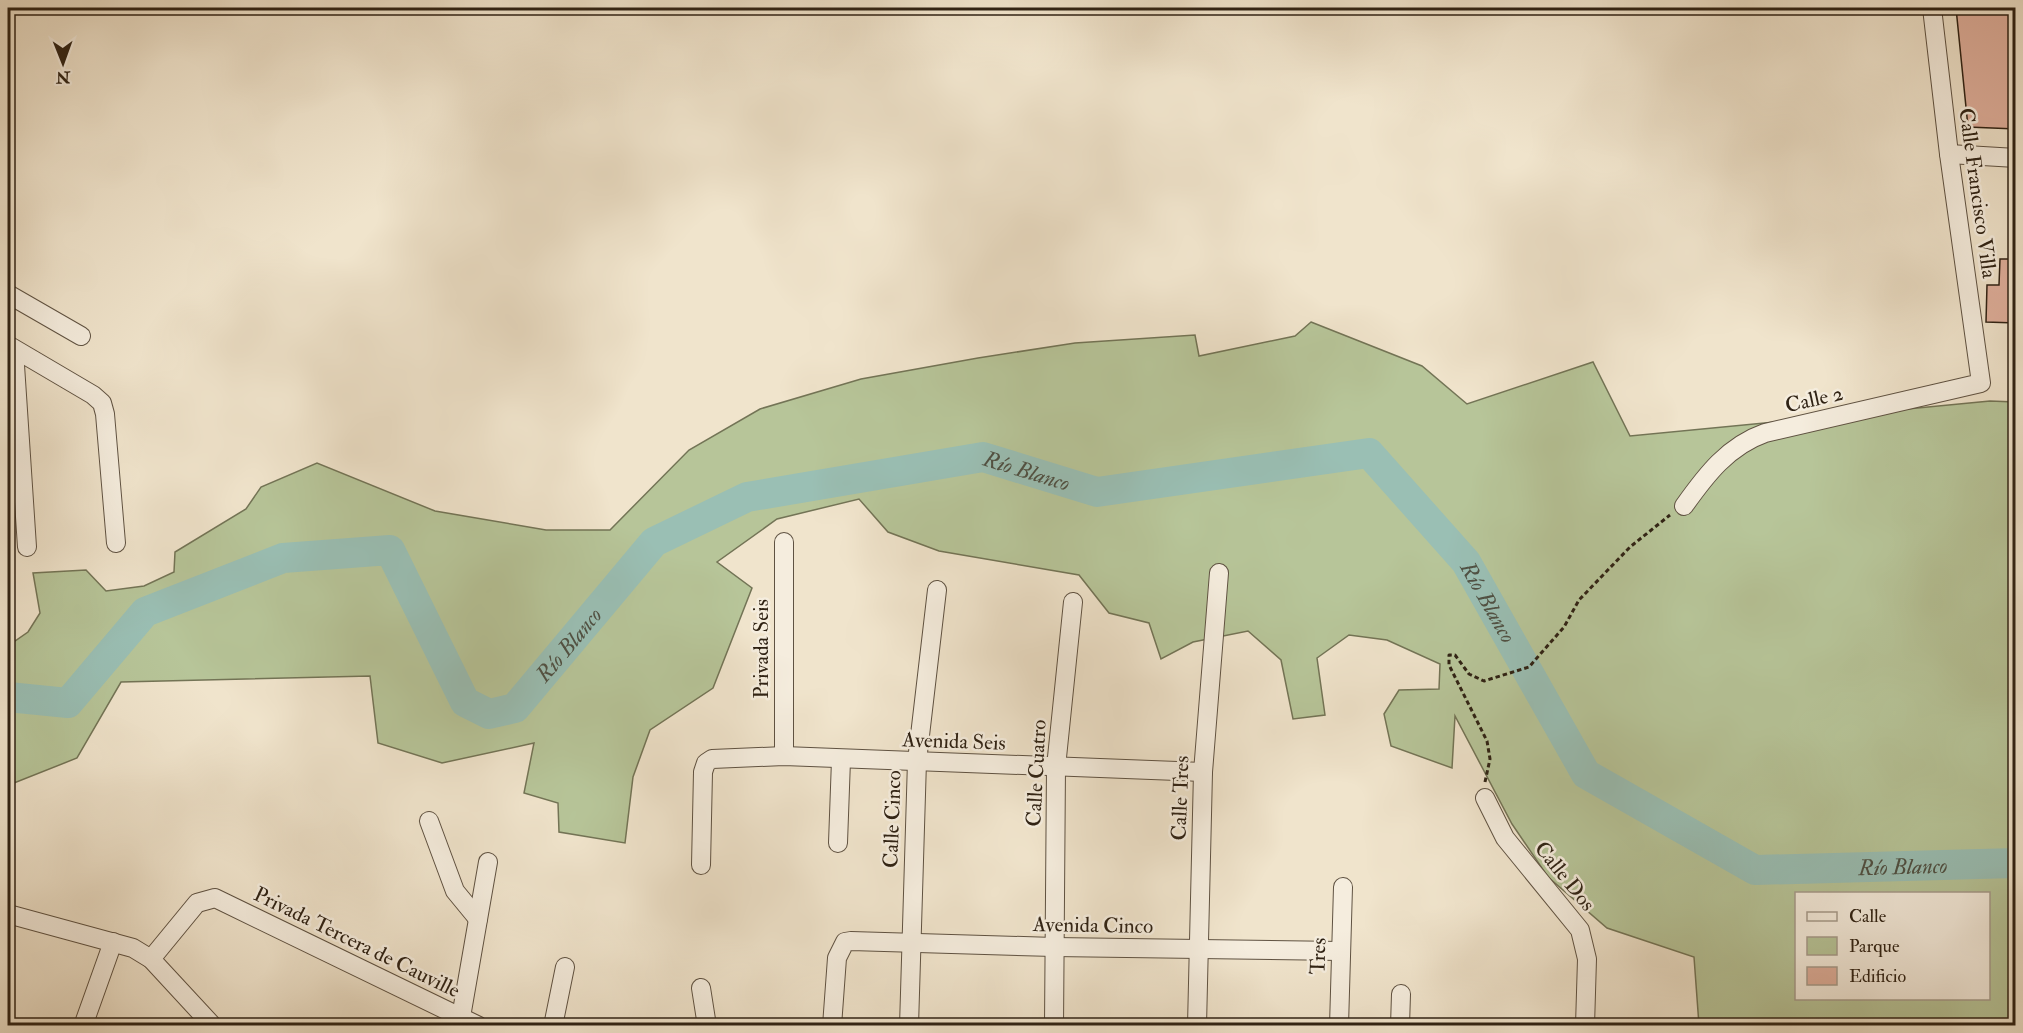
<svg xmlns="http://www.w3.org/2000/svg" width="2023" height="1033" font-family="'IM FELL Double Pica',serif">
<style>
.green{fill:#b7c599;stroke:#737456;stroke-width:1.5;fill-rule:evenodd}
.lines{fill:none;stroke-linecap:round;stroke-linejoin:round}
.river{stroke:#9abfb4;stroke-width:30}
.building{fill:#dfaf9c;stroke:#2f2214;stroke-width:1.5}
.minor-casing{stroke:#5f5242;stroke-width:20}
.path{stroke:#2f2214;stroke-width:3;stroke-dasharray:4.5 3;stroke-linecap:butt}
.minor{stroke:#f5edde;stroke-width:18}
.labels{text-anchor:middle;stroke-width:5;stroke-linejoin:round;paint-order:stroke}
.street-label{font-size:21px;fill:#2f2214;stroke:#f5edde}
.water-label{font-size:22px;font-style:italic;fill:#4f5144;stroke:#f5edde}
</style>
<rect width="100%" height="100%" fill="#f0e4cc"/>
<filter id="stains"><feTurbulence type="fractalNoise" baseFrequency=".00333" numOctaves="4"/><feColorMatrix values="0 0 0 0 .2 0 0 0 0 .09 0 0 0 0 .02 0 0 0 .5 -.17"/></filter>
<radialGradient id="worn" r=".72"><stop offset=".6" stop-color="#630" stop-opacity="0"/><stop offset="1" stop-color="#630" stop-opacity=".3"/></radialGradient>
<path class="green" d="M1311,322L1422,366L1467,404L1593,362L1630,436L1990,401L2015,402V1025H1699L1694,957L1607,928L1548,877L1512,824L1455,716L1452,768L1391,746L1384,714L1399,690L1439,689L1440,664L1387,640L1349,635L1317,658L1325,715L1293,719L1281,660L1248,631L1193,642L1161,659L1149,623L1109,613L1079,575L939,551L888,532L859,499L777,519L717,562L752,588L713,688L650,730L633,777L625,843L559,832L558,803L524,793L534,743L442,763L378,743L370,676L121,682L77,758L14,783H8V646L28,632L40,613L33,573L86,570L106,591L144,586L174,572L175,552L246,509L261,487L317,463L435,511L546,530H610L689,450L760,409L861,379L978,358L1075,343L1195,335L1199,356L1295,336ZM1796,894H1988V998H1796Z"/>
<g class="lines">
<path class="river" id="s1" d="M8,697L68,703L145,612L283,558L390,550L465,702L489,714L515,708L654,542L747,497L983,457L1097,492L1369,453L1466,562L1586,774L1755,870L2016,863"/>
</g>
<g class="building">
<polygon points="1956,8 2016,8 2016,129 1968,127"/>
<polygon points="2000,259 2016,259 2016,323 1986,322 1987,285 1999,285"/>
</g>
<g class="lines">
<defs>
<g id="minor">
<polyline points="1949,154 2016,158"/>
<polyline points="8,294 81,336"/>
<polyline points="8,345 93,395 102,403 105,414 116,543"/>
<polyline points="14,350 27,547"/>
<path d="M1684,506C1706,475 1728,446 1765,433L1981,383L1949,154L1932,8"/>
<polyline points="784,756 784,542"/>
<polyline points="1485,798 1505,838 1580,930 1587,959 1585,1026"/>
<polyline points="429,821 455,891 478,919"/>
<polyline points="838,843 841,760"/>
<polyline points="701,865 703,772 706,763 712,759 784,756 1203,772"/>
<polyline points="8,914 133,948 151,959 213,1026"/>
<polyline points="151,959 197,903 215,898 479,1026"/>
<polyline points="701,988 707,1026"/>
<polyline points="461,1017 488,862"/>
<polyline points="83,1026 113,942"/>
<polyline points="553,1026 565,967"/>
<polyline points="832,1026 837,958 845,942 851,941 1054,947 1341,951"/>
<polyline points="909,1026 917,761 937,590"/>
<polyline points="1054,1026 1056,767 1073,602"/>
<polyline points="1197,1026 1203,772 1219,573"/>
<polyline points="1339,1026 1343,887"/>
<polyline points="1400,1026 1401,994"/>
</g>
</defs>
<use href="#minor" class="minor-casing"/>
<polyline class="path" points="1485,782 1490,759 1487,741 1449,665 1449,655 1455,655 1469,674 1484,681 1529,667 1564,627 1579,600 1630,547 1670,515"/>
<use href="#minor" class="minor"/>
</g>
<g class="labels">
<g class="street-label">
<text transform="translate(1978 193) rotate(82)" y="7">Calle Francisco Villa</text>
<text transform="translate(1814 399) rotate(-13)" y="7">Calle 2</text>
<text transform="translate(761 649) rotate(-90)" y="7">Privada Seis</text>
<text transform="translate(954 741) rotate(2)" y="7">Avenida Seis</text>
<text transform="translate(1036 773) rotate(-87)" y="7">Calle Cuatro</text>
<text transform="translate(1180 798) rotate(-88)" y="7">Calle Tres</text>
<text transform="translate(892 819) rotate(-88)" y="7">Calle Cinco</text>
<text transform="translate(1565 876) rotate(51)" y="7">Calle Dos</text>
<text transform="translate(1093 925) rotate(1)" y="7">Avenida Cinco</text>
<text transform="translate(357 942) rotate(26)" y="7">Privada Tercera de Cauville</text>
<text transform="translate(1318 956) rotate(-88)" y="7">Tres</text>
</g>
<g class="water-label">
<text dy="8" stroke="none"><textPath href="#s1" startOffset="1263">Río Blanco</textPath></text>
<text dy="8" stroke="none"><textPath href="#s1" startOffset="1803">Río Blanco</textPath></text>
<text dy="8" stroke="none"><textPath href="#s1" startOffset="741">Río Blanco</textPath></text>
<text dy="8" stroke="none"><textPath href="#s1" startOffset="2343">Río Blanco</textPath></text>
</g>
</g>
<rect width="2023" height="1033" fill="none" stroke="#f0e4cc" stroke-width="30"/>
<rect x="9" y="9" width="2005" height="1015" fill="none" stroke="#2f2214" stroke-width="3"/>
<rect x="15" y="15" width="1993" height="1003" fill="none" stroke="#2f2214" stroke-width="1.5"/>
<rect x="1795" y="892" width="195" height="108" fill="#f5edde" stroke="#a69c8d" stroke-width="1.5"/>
<rect x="1807" y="912" width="30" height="9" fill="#f5edde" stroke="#a69c8d" stroke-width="1.5"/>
<text x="1849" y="922" font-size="18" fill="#2f2214">Calle</text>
<rect x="1807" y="937" width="30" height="18" fill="#b7c599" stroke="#a69c8d" stroke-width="1.5"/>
<text x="1849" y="952" font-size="18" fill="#2f2214">Parque</text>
<rect x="1807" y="967" width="30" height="18" fill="#dfaf9c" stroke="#a69c8d" stroke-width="1.5"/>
<text x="1849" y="982" font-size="18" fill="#2f2214">Edificio</text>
<g transform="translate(63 63) rotate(179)" stroke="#f5edde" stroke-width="4.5" paint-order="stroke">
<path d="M0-4.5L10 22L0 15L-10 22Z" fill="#2f2214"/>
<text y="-9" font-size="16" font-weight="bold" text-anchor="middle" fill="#2f2214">N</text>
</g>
<rect width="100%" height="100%" filter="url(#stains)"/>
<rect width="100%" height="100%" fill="url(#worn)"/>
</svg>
